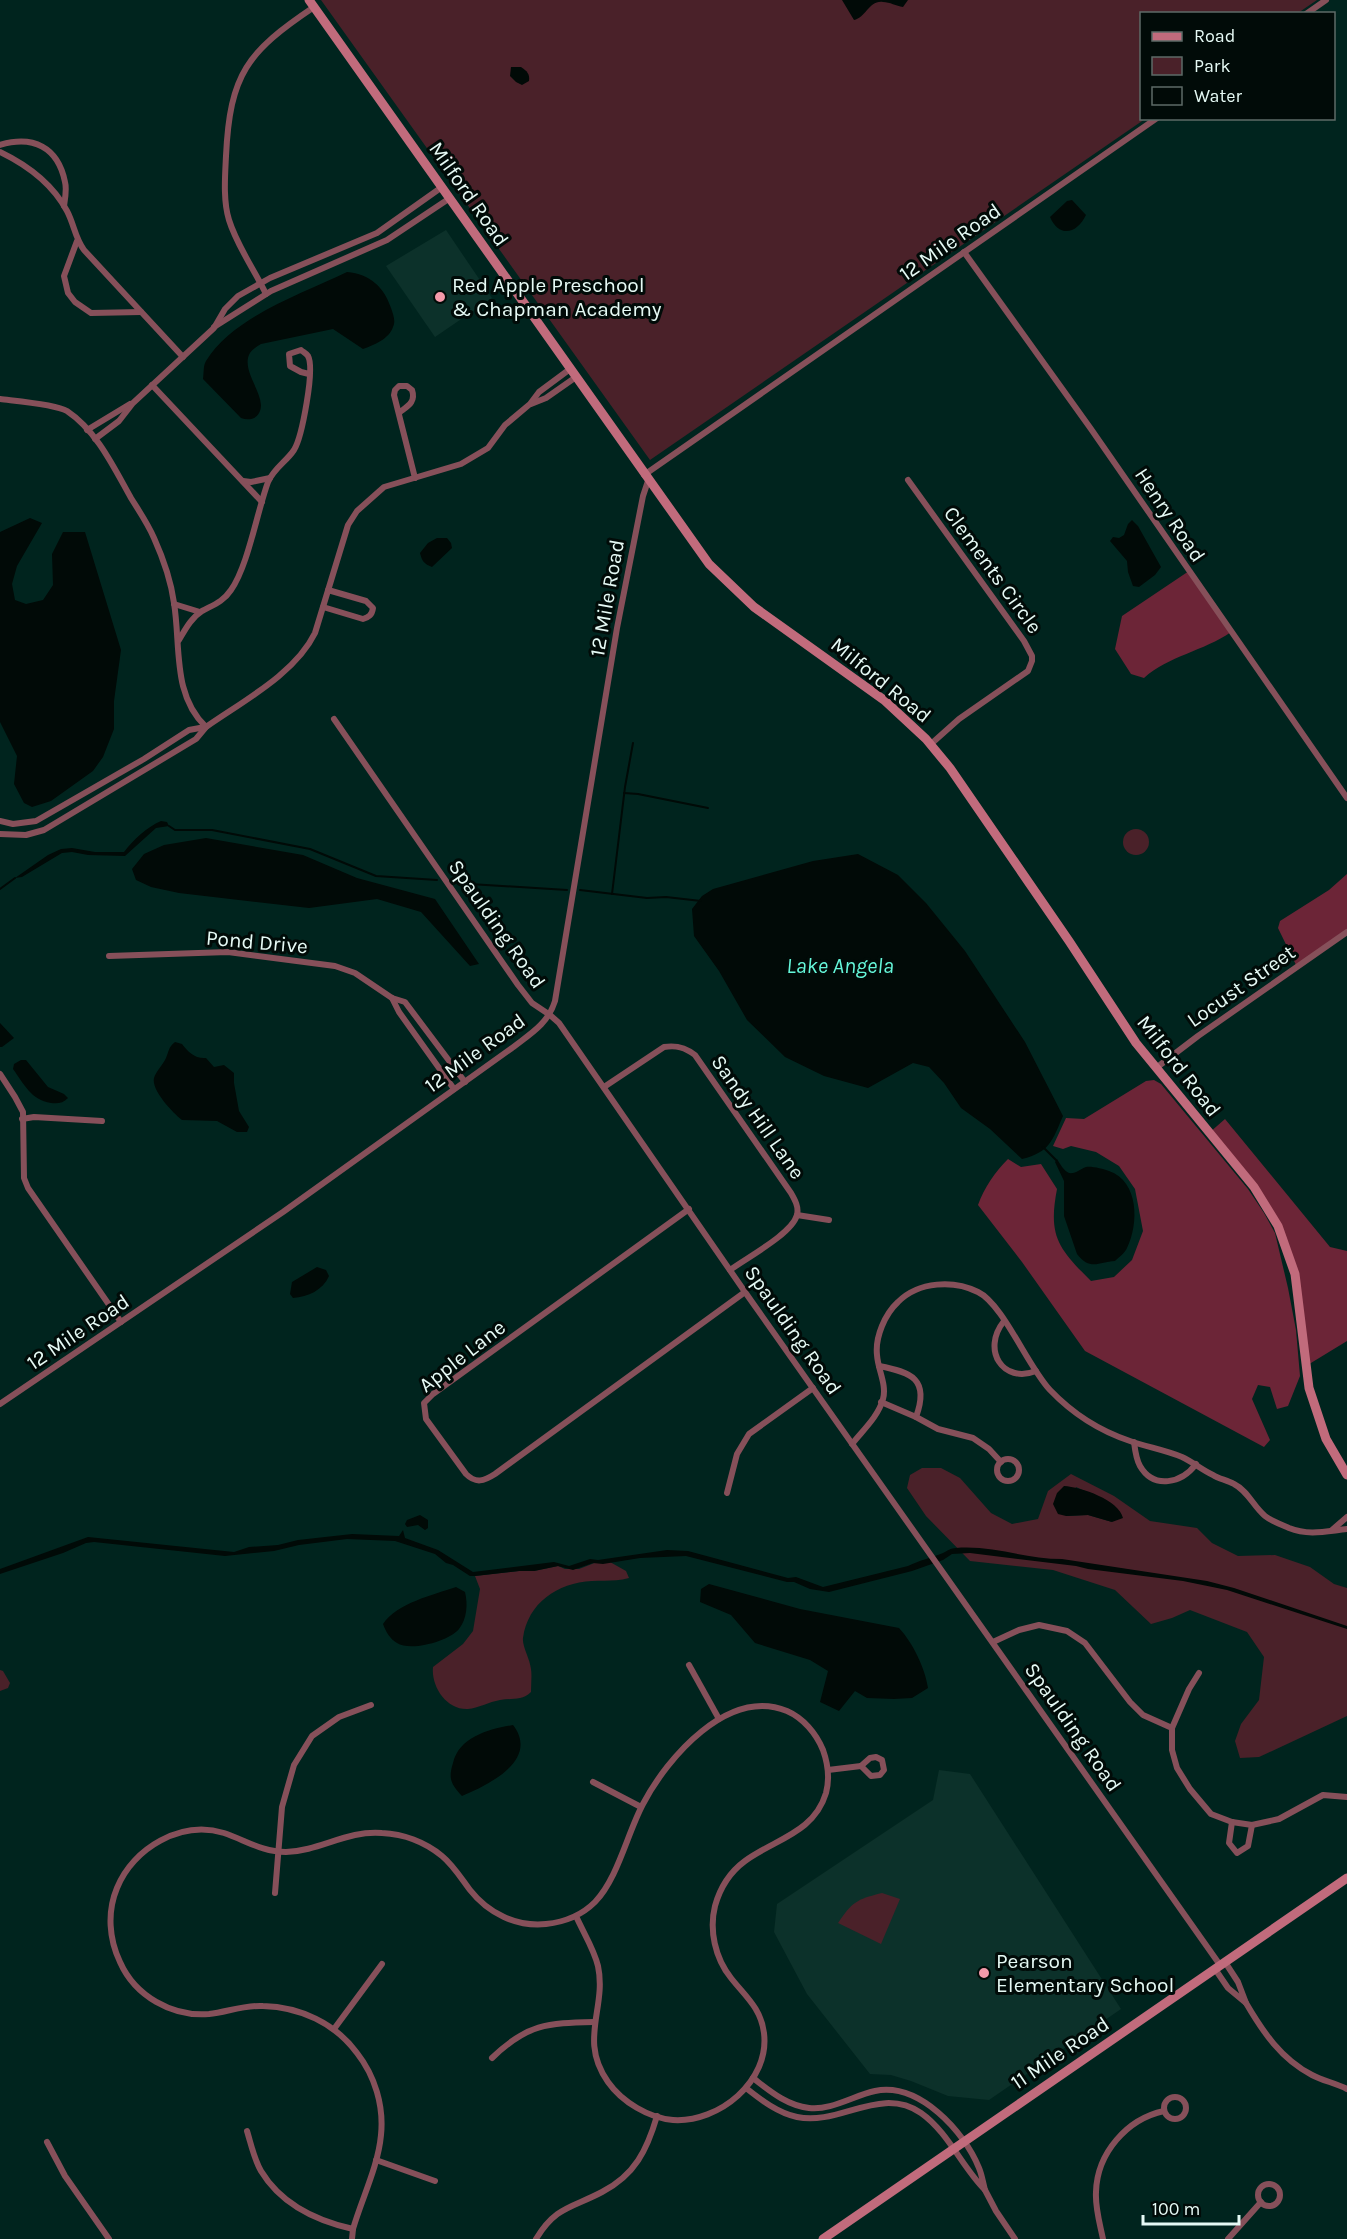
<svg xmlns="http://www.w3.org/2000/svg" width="1347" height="2239" font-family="Karla,sans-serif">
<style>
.built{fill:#0c312a}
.green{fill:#4a2129;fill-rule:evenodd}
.forest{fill:#6c2537}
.water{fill:#010a07}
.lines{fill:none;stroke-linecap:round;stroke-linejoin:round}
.stream{stroke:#010a07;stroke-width:2}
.street{stroke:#86505a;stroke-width:6}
.secondary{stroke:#c16b7c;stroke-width:9}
.poi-dot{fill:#f39aaa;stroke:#010b08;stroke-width:2}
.labels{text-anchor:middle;stroke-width:6;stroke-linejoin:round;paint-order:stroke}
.street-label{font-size:21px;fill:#e6faf5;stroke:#010b08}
.poi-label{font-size:21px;fill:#e6faf5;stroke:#010b08;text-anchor:start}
.water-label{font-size:22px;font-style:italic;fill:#65f7da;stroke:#010b08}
</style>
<rect width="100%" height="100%" fill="#00241e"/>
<g class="built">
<polygon points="446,230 492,298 435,337 386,266"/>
<polygon points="939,1770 970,1774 1121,2009 989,2100 948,2096 911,2081 891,2075 870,2074 807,1994 774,1932 777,1904 933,1800"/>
</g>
<g class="green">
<polygon points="321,0 1317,0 1298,13 1142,14 1142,118 1145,119 650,460"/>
<circle cx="1136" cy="842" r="13"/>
<path d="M922,1468H941L960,1478L991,1513L1012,1524L1038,1519L1048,1491L1071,1474L1114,1496L1150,1521L1197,1528L1212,1543L1238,1556L1275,1555L1310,1567L1334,1584L1347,1588V1716L1259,1757L1240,1758L1235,1741L1241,1724L1259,1700L1264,1657L1247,1632L1190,1610L1172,1618L1151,1624L1115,1590L1053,1570L970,1561L926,1516L907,1488L910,1475ZM1076,1487L1094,1495L1112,1522L1088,1515L1066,1516Z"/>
<path d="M597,1562H610L626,1571L629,1578C616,1582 604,1580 592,1581C557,1583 528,1603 523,1638C522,1646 530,1659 531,1669C532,1676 531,1684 531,1692C522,1701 511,1698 500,1700C489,1702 478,1708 468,1709C446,1710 431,1686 433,1667L463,1644L473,1631L480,1589L475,1576L519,1571H534L558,1566L565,1569H579Z"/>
<polygon points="0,1670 3,1671 10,1683 8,1688 0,1691"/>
<path d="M882,1893L900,1899L881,1944L838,1923C852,1902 857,1899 882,1893Z"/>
</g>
<g class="forest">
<path d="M1189,571L1231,632C1204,651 1168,656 1144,678L1131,674L1115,649L1122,616Z"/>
<polygon points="1347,874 1347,932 1297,967 1278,928 1280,921 1329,890"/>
<path d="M1154,1080L1161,1084L1248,1189L1264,1213L1275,1233L1288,1288L1296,1330L1300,1376L1288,1406L1277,1409L1270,1387L1258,1385L1252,1399L1270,1440L1264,1447L1085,1351L1022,1262L978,1205C984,1188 995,1172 1008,1159L1021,1167L1041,1164L1057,1189C1048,1236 1058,1248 1091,1281L1114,1277L1132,1260L1143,1231L1135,1189L1119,1166L1096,1152L1071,1146L1063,1149L1053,1146L1066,1118L1084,1119L1146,1081Z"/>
<polygon points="1225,1119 1330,1247 1347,1251 1347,1341 1306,1366 1295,1274 1278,1226 1209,1133"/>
</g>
<g class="water">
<path d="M842,0H908L903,7C896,6 890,2 883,2C869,0 866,18 854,20Z"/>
<path d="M511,67H521C527,71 530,74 529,81L522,85L516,82L510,76Z"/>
<path d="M1072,200L1086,215C1077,234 1059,238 1050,217L1067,201Z"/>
<path d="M347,272C370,274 384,287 391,308C393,314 396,321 393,327C389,339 374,345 363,349L333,329L261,344C255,348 250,350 248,358C245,373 260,390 261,405C261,417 251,422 241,418L203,379C204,373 203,366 206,361C234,316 302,294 347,272Z"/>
<polygon points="30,518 42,523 17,566 12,584 15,600 26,604 43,600 53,585 52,554 63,532 85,532 121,650 114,701 114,729 103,757 93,771 51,801 32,807 24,803 14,784 17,756 0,722 0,532"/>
<polygon points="1132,520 1138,526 1161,567 1155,575 1139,587 1133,586 1128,572 1127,561 1110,541 1113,537 1119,538 1124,535 1128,524"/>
<path d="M437,538H447L451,543L452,548L432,567C424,564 422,561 420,553L428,543Z"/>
<path d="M161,821L167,822L169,826L156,828L125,856L88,855L72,852L62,853L22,877L15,878L48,855L61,849L72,848L95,852H124C133,840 147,827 161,821Z"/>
<polygon points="206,838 303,855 357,878 435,899 479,964 470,966 421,912 377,899 309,908 179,893 151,887 136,880 132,869 144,854 164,845"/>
<path d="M858,854L898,875L926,903L965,951L1025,1042L1063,1116C1052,1141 1050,1152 1022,1159L990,1129L961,1108L944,1083L929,1067L913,1063L868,1088L824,1076L785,1057L747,1020L719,971L694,936L692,909L702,896L713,889L813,861Z"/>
<polygon points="0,1023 14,1038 2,1047 0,1047"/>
<path d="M175,1042L182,1044C188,1052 195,1059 206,1058L214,1067L224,1065L234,1073V1083L239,1111L249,1127L247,1132H237L217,1121L182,1120C173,1113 151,1090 154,1078C156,1071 163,1065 166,1058C169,1051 168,1048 175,1042Z"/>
<path d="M21,1060H26L48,1087L64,1094L68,1098C63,1103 58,1104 51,1103C31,1100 24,1084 13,1069L14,1064Z"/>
<path d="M1057,1159C1060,1164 1064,1171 1069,1173C1076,1174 1080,1169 1086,1167C1092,1166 1103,1169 1109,1171C1139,1181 1139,1224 1127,1248C1125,1253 1119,1257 1115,1261C1099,1262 1090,1271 1077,1254L1064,1216V1181L1055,1162Z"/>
<path d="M317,1267L326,1270L329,1276C323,1290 308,1297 293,1298L290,1294L292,1282Z"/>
<path d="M1064,1486C1081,1487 1119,1500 1123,1518L1112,1522L1088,1515L1066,1516L1058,1514L1053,1504L1057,1493Z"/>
<polygon points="420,1515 428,1520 428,1528 425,1530 418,1525 407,1527 405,1524 407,1520"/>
<path d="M403,1530L405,1538L438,1550L473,1572L554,1562L569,1566L590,1559L598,1560L667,1550L688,1551L788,1578L796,1577L823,1587L908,1566C920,1560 931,1558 943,1553C947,1551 951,1548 956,1548C992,1545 1026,1559 1062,1559L1207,1581L1234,1588L1347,1626V1629L1227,1590L1183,1581L1088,1569L1076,1566L970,1553L952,1554L943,1560L912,1571L829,1592L810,1589L794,1582H787L686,1556L640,1558L603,1564L593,1563L573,1570L558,1566L534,1571H519L475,1576H470L453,1565L446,1563L435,1554L395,1541L347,1539L299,1545L274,1551L225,1556L94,1542L86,1543L63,1553L0,1574V1569L88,1537L234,1552L249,1547L278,1545L298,1540L352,1534L399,1536Z"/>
<path d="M709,1584L800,1609L899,1628C913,1643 925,1668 928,1688L912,1698L894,1699L867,1698L855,1691L839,1711L820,1702L828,1671L810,1660L755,1643L731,1615L700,1602L701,1589Z"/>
<path d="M456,1587L465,1592C468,1604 467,1619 459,1629C449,1641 411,1652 397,1643C390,1639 386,1632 383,1624C397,1603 433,1595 456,1587Z"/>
<path d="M513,1725C540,1760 488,1785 462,1796C451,1784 448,1779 453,1763C459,1737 489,1729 513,1725Z"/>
</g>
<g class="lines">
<g class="stream">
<polyline points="624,793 638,794 708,808"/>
<polyline points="169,826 175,830 212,830 310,849 376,876 437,880"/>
<polyline points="461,880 470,884 567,890"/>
<polyline points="0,889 15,878"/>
<polyline points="580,890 647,898 666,897 701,901"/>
<polyline points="612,894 625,787 633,743"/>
<polyline points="1043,1147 1056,1160"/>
</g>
<g class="street">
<polyline points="1306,14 1326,0"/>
<path d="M0,145C33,135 58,147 65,182C67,189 65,199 64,206"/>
<path d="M0,152C27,165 53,185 67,211C74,224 75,238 84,250L183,357"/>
<polyline points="77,241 64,276 68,293 75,302 91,313 141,312"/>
<polyline points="964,252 1091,429 1347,798"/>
<path d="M266,294C254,269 237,246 229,220C223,201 225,176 226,156C230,74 247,52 314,7"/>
<polyline points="214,327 271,291 387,240 450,198"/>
<polyline points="152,385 262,502"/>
<path d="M0,399C16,401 55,404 67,411C97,431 114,468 131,498C139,511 148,524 154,538C163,558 171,581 174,603C181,646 172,695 206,727"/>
<polyline points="531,404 546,398 576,377"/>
<path d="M400,412C408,406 416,402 412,390L407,386H399L395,390L394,395L415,478"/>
<polyline points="87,430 130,404"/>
<polyline points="95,439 119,421 133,403 214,328 225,309 238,296 270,278 377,233 442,187"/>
<polyline points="644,475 1157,118"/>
<polyline points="908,480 1024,641 1032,656 1032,661 1028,671 959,719 931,744"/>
<polyline points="243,481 251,482 270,478"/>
<polyline points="174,604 200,612"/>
<path d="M323,607L363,619C369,617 372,615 373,608L366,601L328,590"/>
<path d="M179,640C185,630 191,618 202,611C213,605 223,602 231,590C248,566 257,512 268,482C274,468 286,462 294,450C302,437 315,369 308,356C306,353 303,352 301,350L289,354L290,366L301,372L309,374"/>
<polyline points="334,719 518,985 532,1003 550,1015 559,1023 745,1292 1220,1965"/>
<polyline points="0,821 13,824 36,821 144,759 189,730 205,727"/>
<path d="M0,834L26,835L44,830L196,739L206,727C243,701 295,674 315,633L348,525L357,511L384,487L461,464L488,448L505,425L530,404L539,392L570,369"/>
<polyline points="109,956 228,952 335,966 355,973 392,998 405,1002 465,1082"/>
<polyline points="392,998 399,1012 454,1089"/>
<polyline points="1156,1068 1198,1036 1347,932"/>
<polyline points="0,1074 15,1097 23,1112 24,1178 28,1188 121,1322"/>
<path d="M604,1087L664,1047C676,1045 685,1047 695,1055L791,1193C795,1200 799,1207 797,1215C792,1234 746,1258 730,1270"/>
<polyline points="22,1119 34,1117 102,1121"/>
<path d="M689,1209L433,1394L424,1403L426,1419L466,1474C476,1484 484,1481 495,1474L745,1292"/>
<polyline points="797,1215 829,1220"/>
<path d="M1004,1321C981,1350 1003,1384 1036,1371"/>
<path d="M879,1366C911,1372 930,1379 916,1417"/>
<polyline points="881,1402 916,1417 938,1429 973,1438 989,1449 1001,1462"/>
<path d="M0,1404L283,1212L512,1048C530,1034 548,1024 555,1001L617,628L643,496L648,481"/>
<path d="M1134,1442C1135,1450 1136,1459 1140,1466C1154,1490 1182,1483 1196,1464"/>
<path d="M852,1444C863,1430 878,1417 883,1399C887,1385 878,1370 877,1355C875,1337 885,1314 898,1302C919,1281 954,1280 978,1292C1003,1304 1028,1367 1050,1390C1072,1413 1100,1431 1130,1441C1147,1447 1165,1450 1182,1457C1193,1462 1202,1470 1213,1475C1219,1479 1227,1480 1234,1484C1248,1491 1253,1506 1265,1516C1271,1521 1282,1525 1289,1528C1309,1536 1327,1531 1347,1529"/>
<circle cx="1008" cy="1470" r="11"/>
<polyline points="727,1493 737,1454 749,1434 813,1388"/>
<polyline points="1332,1530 1347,1517"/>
<polyline points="993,1642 1019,1630 1039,1625 1067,1631 1085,1643 1130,1702 1143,1715 1172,1728"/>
<polyline points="689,1665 719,1719"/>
<polyline points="1199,1673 1189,1689 1172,1728 1172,1750 1177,1768 1190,1789 1211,1814 1232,1822 1252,1825 1279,1819 1323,1795 1347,1797"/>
<polygon points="876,1757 882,1760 884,1770 880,1775 871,1776 861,1766 870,1758"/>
<polyline points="828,1770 861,1766"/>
<polyline points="593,1782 641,1807"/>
<polyline points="1232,1822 1229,1843 1237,1853 1248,1846 1252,1825"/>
<polyline points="275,1893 282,1807 294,1765 312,1736 339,1717 371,1705"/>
<polyline points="1215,1969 1228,1988 1246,2003 1238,1982 1225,1962"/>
<path d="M1246,2003C1263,2032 1281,2059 1312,2075C1323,2081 1336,2083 1347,2089"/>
<polyline points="334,2029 382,1964"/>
<path d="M492,2058C527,2024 547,2023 594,2022"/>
<path d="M746,2088C761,2100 778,2113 797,2117C840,2126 880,2085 921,2113C948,2132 962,2167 985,2190C983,2183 982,2175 979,2168C964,2131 919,2082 875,2091C855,2095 830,2111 809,2108C786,2105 770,2091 753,2078"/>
<circle cx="1175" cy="2108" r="11"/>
<path d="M247,2131C251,2144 254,2159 261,2171C281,2204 317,2221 353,2229"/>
<polyline points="47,2142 65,2176 109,2239"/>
<polyline points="376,2160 435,2181"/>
<circle cx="1269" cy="2195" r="11"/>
<polyline points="985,2190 996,2211 1015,2239"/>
<path d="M352,2239L353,2229C362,2198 378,2167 381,2135C384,2106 375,2076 357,2053C335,2023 300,2007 263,2006C244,2005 227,2012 209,2014C172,2017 135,1996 120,1962C109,1939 107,1912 117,1888C133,1848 181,1820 224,1833C245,1840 262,1852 286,1852C320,1851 347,1830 382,1833C403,1834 425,1842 442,1856C453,1865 461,1878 470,1890C488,1913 516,1927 546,1924C565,1922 582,1915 595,1902C618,1878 627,1834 643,1804C667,1758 728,1687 787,1711C803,1718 816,1733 823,1750C828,1764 830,1778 826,1793C814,1833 775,1839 745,1861C730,1872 720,1888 715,1906C709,1930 715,1958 731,1978C745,1996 761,2008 764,2033C770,2081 719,2123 673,2120C649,2118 622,2102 608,2082C578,2040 607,2008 598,1966C594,1949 583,1932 576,1916"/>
<path d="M536,2239C556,2206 572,2208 602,2192C635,2175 647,2150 657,2116"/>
<path d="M1103,2239C1100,2224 1095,2208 1096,2192C1097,2153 1127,2119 1164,2111"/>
<polyline points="1228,2239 1261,2202"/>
</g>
<g class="secondary">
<polyline points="309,0 709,564 754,607 884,700 926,739 950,768 1069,941 1136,1043 1254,1187 1278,1226 1295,1274 1309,1388 1326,1439 1347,1475"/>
<polyline points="823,2239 1347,1878"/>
</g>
</g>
<g class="poi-dot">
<circle cx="440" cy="297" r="6"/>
<circle cx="984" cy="1973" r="6"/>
</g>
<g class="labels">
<g class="street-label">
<text transform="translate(469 194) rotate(55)" y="7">Milford Road</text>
<text transform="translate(950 242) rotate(-35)" y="7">12 Mile Road</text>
<text transform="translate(1170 515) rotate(56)" y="7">Henry Road</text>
<text transform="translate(993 570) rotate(54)" y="7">Clements Circle</text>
<text transform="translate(607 598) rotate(-80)" y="7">12 Mile Road</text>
<text transform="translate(881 680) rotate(39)" y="7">Milford Road</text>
<text transform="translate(497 924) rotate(55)" y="7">Spaulding Road</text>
<text transform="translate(257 942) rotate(5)" y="7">Pond Drive</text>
<text transform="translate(1241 986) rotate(-35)" y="7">Locust Street</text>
<text transform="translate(475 1053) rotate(-36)" y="7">12 Mile Road</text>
<text transform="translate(1179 1066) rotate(52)" y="7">Milford Road</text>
<text transform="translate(758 1117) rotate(55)" y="7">Sandy Hill Lane</text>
<text transform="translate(793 1330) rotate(55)" y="7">Spaulding Road</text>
<text transform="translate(78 1332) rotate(-34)" y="7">12 Mile Road</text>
<text transform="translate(462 1356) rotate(-38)" y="7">Apple Lane</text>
<text transform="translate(1073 1727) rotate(55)" y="7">Spaulding Road</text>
<text transform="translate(1060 2053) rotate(-34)" y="7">11 Mile Road</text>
</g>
<g class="poi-label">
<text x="452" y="292">Red Apple Preschool<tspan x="452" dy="24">&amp; Chapman Academy</tspan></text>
<text x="996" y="1968">Pearson<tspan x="996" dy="24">Elementary School</tspan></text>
</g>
<g class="water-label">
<text x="840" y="973">Lake Angela</text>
</g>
</g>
<rect x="1140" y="12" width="195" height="108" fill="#010b08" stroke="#5d6b67" stroke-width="1.5"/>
<rect x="1152" y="32" width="30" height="9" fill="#c16b7c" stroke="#5d6b67" stroke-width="1.5"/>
<text x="1194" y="42" font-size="18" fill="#e6faf5">Road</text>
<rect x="1152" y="57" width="30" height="18" fill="#4a2129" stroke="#5d6b67" stroke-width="1.5"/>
<text x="1194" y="72" font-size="18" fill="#e6faf5">Park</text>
<rect x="1152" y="87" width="30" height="18" fill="#010a07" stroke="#5d6b67" stroke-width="1.5"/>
<text x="1194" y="102" font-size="18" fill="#e6faf5">Water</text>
<path d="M1143 2215v9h96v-9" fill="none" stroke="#e6faf5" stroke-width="3"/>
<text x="1152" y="2215" font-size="18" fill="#e6faf5" stroke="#010b08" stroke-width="4.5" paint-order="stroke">100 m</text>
</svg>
